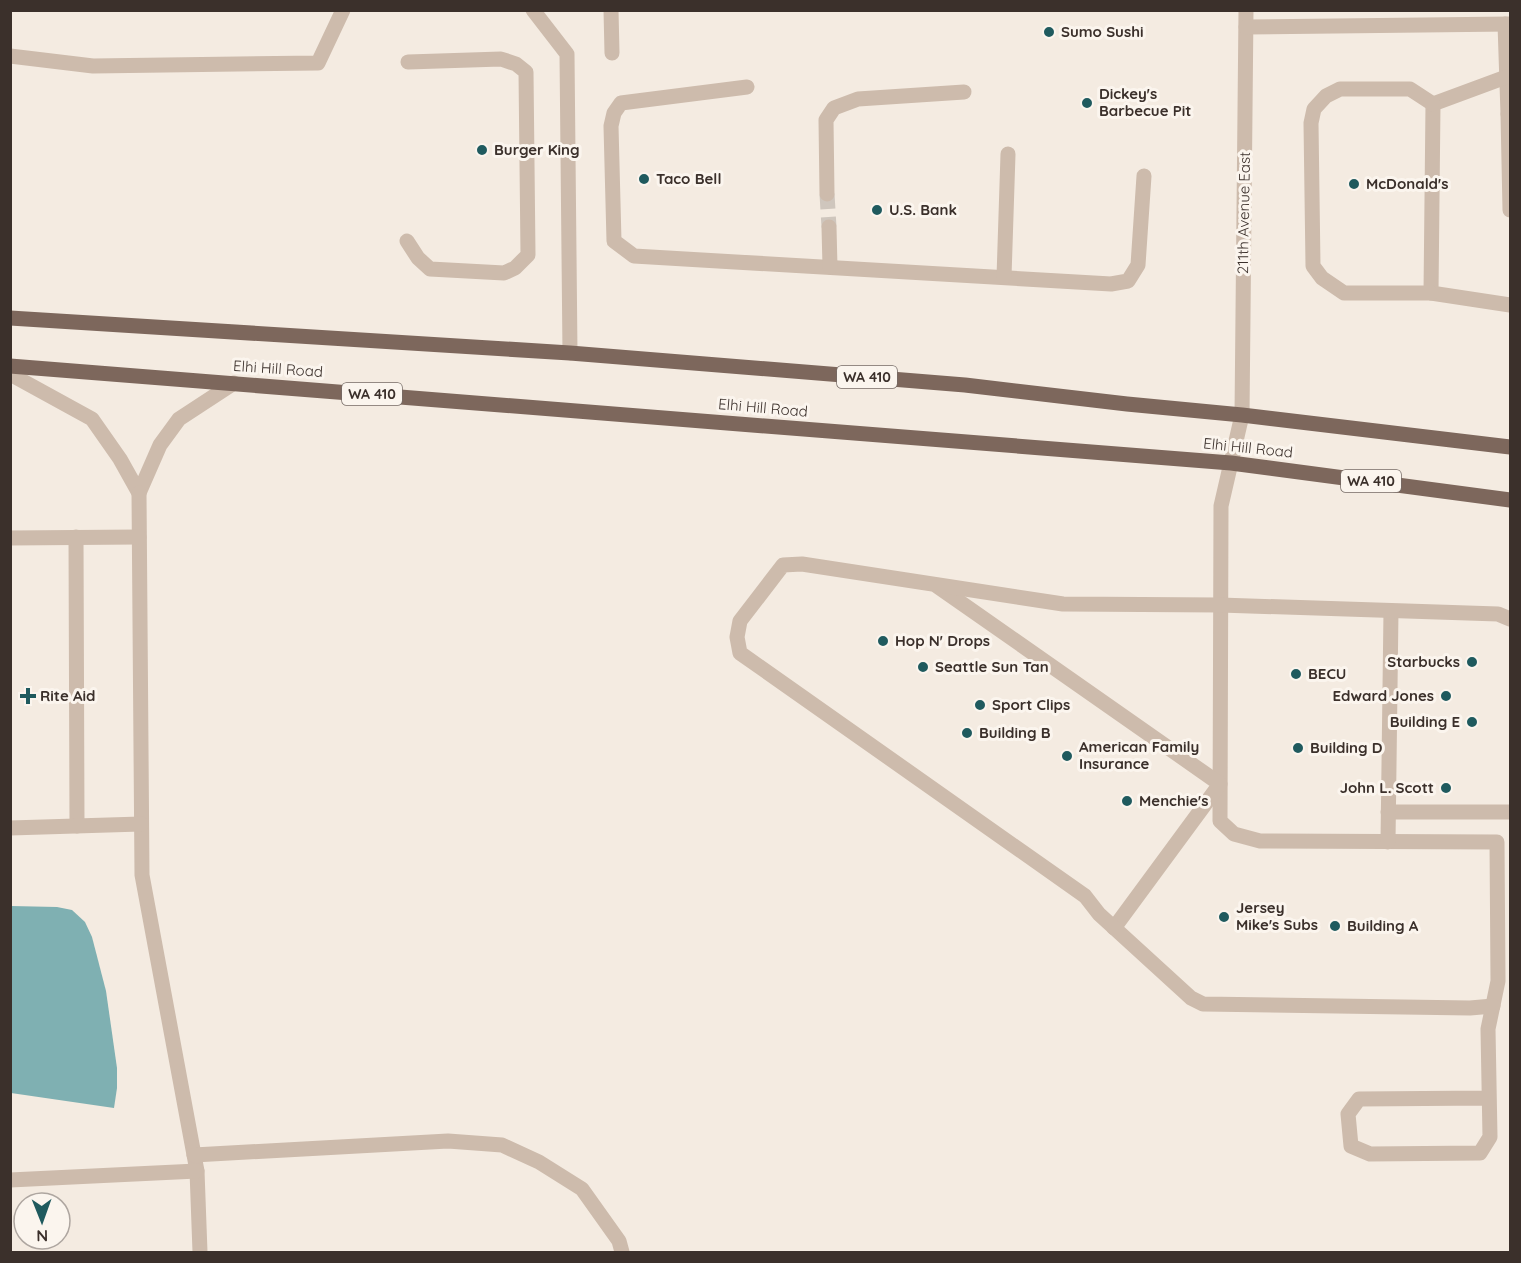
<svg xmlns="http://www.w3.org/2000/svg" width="1521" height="1263" font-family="Quicksand,sans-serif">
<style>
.water{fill:#7fb0b2}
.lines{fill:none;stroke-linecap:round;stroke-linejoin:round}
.minor-tunnel{stroke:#cfc6bd;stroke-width:15;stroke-dasharray:15 8;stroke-linecap:butt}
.minor{stroke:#cdbbac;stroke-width:15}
.major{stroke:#7d675c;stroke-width:15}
.poi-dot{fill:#1f5a5e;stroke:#fbf5ee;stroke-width:2}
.labels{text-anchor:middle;stroke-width:6;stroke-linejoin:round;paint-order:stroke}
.shield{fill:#fbf5ee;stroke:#756b66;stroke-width:1.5}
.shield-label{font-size:14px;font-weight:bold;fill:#3b302b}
.poi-label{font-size:15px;font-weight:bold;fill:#3b302b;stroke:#fbf5ee;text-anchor:start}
.street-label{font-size:15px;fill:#3b302b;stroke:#fbf5ee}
</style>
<rect width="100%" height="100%" fill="#f4ebe1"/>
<polygon class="water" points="11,906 57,907 72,910 85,922 92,937 106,991 117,1068 117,1088 114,1108 11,1093"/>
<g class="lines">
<polyline class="minor-tunnel" points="827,194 829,227"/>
<g class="minor">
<polyline points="533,10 567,54 570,353"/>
<polyline points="611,10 612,53"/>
<polyline points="1246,10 1242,415 1221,506 1220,821 1234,834 1260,841 1497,842 1498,981 1488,1029 1490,1137 1480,1153 1370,1154 1351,1146 1348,1114 1359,1099 1489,1098"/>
<polyline points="1505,24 1508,114 1510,114"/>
<polyline points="1246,27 1510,24"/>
<polyline points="10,56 93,66 318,63 343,10"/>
<polyline points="1506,77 1433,104 1431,293 1510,305"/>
<polyline points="747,87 621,103 614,113 611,126 614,241 634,256 1111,284 1128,281 1138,265 1144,176"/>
<polyline points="1508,114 1510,210"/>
<polyline points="827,194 826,120 834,108 858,99 964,92"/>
<polyline points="829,227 830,267"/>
<polyline points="407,241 418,258 430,269 504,273 515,268 528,255 526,72 516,64 501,59 408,62"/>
<polyline points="1004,277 1008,154"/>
<polyline points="1431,293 1344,293 1322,278 1313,266 1311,123 1314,109 1326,96 1340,89 1410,89 1433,104"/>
<polyline points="10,374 92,419 120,459 139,493 160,445 179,419 234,383"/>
<polyline points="139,493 142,875 197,1171 200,1252"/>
<polyline points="76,537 77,826"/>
<polyline points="10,538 139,537"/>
<polyline points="937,586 1220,784 1114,928"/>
<polyline points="1388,812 1510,812"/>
<polyline points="10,828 141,824"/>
<polyline points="1388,842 1391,611"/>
<polyline points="1493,1006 1470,1008 1203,1004 1191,998 1099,914 1085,896 740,653 737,637 740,621 783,565 802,564 1063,604 1220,605 1498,614 1510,619"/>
<polyline points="194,1155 448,1141 502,1145 539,1162 582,1189 619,1241 622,1252"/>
<polyline points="10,1180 197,1171"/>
</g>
<g class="major">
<polyline points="10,318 570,353 965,385 1127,404 1242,415 1510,447"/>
<polyline points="10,366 1231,463 1510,500"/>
</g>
</g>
<g class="poi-dot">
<circle cx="1049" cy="32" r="6"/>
<circle cx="1087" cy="103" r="6"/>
<circle cx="482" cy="150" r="6"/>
<circle cx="644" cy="179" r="6"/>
<circle cx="1354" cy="184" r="6"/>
<circle cx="877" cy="210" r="6"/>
<circle cx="883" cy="641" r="6"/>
<circle cx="1472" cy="662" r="6"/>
<circle cx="923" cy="667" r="6"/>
<circle cx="1296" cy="674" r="6"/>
<path d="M25 687h6v6h6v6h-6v6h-6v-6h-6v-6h6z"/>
<circle cx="1446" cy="696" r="6"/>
<circle cx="980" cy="705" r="6"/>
<circle cx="1472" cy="722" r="6"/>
<circle cx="967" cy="733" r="6"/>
<circle cx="1298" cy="748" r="6"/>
<circle cx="1067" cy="756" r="6"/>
<circle cx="1446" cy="788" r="6"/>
<circle cx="1127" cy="801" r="6"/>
<circle cx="1224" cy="917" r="6"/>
<circle cx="1335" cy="926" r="6"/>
</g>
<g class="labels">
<g class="shield">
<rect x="837" y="366" width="60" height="22" rx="4.5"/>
<rect x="342" y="383" width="60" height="22" rx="4.5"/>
<rect x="1341" y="470" width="60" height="22" rx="4.5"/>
</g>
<g class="shield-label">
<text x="867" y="382">WA 410</text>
<text x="372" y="399">WA 410</text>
<text x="1371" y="486">WA 410</text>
</g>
<g class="poi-label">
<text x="1061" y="37">Sumo Sushi</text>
<text x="1099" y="99">Dickey's<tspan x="1099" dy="17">Barbecue Pit</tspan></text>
<text x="494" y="155">Burger King</text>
<text x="656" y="184">Taco Bell</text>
<text x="1366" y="189">McDonald's</text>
<text x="889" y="215">U.S. Bank</text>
<text x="895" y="646">Hop N' Drops</text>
<text x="1460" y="667" text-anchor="end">Starbucks</text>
<text x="935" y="672">Seattle Sun Tan</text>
<text x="1308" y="679">BECU</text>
<text x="40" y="701">Rite Aid</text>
<text x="1434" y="701" text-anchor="end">Edward Jones</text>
<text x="992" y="710">Sport Clips</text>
<text x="1460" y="727" text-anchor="end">Building E</text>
<text x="979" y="738">Building B</text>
<text x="1079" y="752">American Family<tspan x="1079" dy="17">Insurance</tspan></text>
<text x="1310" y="753">Building D</text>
<text x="1434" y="793" text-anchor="end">John L. Scott</text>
<text x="1139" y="806">Menchie's</text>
<text x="1236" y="913">Jersey<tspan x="1236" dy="17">Mike's Subs</tspan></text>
<text x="1347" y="931">Building A</text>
</g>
<g class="street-label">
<text transform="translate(1244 213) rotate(-89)" y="5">211th Avenue East</text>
<text transform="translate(278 369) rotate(4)" y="5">Elhi Hill Road</text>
<text transform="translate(763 408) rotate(5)" y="5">Elhi Hill Road</text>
<text transform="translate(1248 448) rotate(6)" y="5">Elhi Hill Road</text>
</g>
</g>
<rect width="1521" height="1263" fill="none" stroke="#3b302b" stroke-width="24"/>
<g transform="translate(42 1221) rotate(179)"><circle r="28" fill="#fbf5ee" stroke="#aea6a0" stroke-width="1.5"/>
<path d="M0-4.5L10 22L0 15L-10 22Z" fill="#1f5a5e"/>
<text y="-9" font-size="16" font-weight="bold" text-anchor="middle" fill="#3b302b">N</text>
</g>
</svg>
